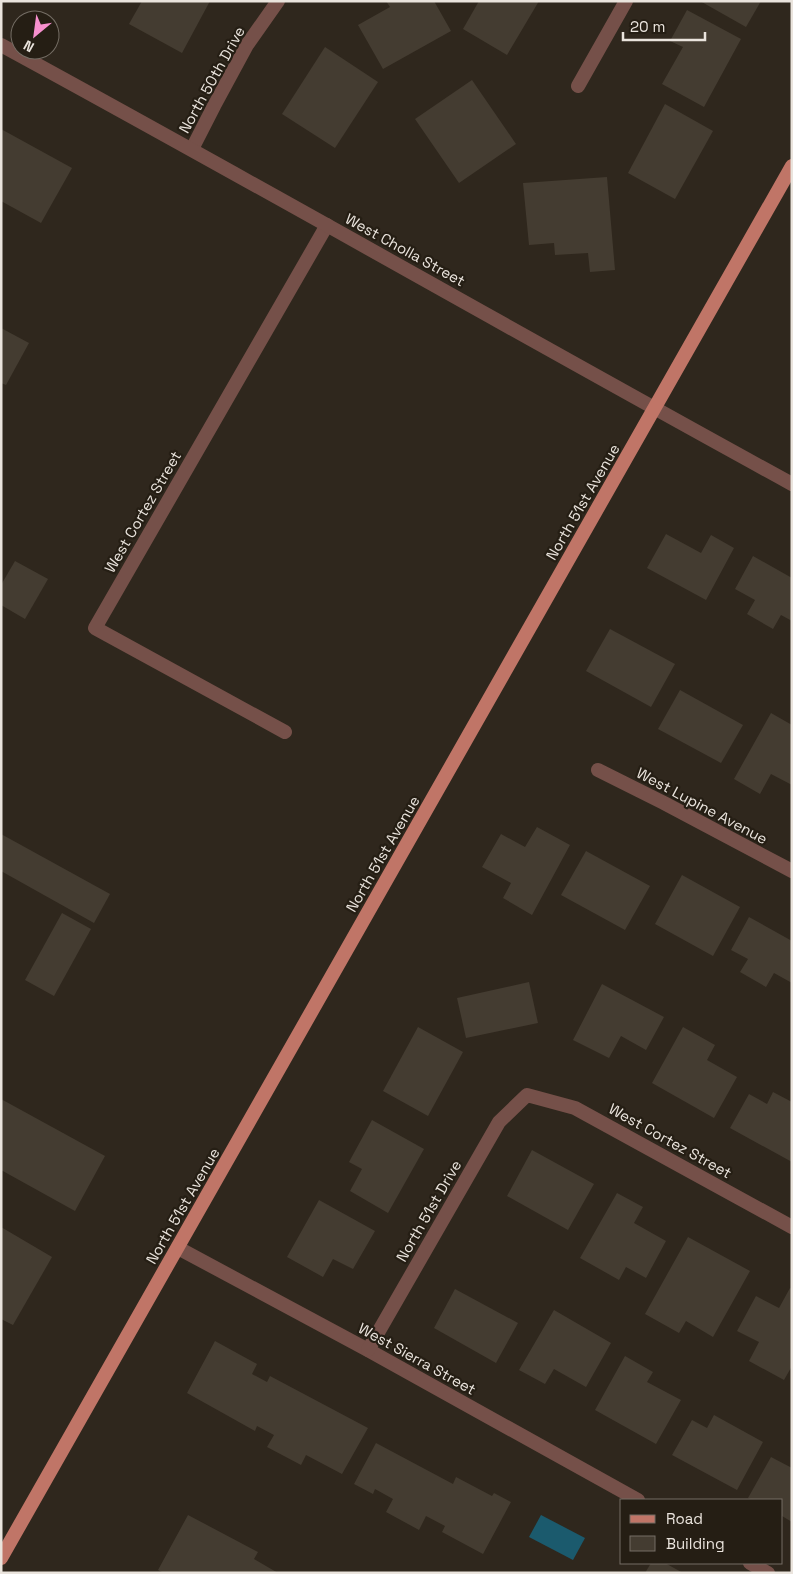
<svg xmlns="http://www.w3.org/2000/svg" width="793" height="1574" font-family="'Space Grotesk',sans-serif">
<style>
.water{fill:#1b5a6d}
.building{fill:#443c31}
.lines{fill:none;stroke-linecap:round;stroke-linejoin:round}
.minor{stroke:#755049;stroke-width:14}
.tertiary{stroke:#755049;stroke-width:14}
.primary{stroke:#c07567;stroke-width:14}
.labels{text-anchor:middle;stroke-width:4.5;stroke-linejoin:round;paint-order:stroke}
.street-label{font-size:15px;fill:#eae4dd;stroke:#251e14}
</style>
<rect width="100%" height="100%" fill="#2f271d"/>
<polygon class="water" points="541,1515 585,1538 573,1560 529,1537"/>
<g class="building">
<polygon points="142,1 210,1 182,53 129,24"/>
<polygon points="386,1 434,1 451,31 383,69 358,25 390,7"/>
<polygon points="479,1 539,1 507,55 463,29"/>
<polygon points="700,1 761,1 746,27"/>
<polygon points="687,10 741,39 704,107 662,84 683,47 670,41"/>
<polygon points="325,47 378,82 335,148 282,114"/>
<polygon points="472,80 516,144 459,183 415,119"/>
<polygon points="665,104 713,131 675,199 628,173"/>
<polygon points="1,129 72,168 41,223 1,201"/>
<polygon points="607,177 615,270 590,272 588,253 555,255 554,243 529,245 523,183"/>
<polygon points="1,328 29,343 6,385 1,383"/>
<polygon points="666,534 701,553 711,535 734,548 706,600 647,568"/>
<polygon points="753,556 792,578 792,621 781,615 773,629 747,614 755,600 735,589"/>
<polygon points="15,561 48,579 25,619 1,605 1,585"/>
<polygon points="610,629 675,664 651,707 586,671"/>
<polygon points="680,690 743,725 721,763 658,729"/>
<polygon points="771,713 792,725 792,785 771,774 760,794 734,779"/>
<polygon points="537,827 570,845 532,915 503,898 511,883 482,867 501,834 525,847"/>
<polygon points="1,834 110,894 94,923 1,871"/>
<polygon points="586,851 650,886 625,930 561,895"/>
<polygon points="682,875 740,907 713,956 655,924"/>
<polygon points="62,913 91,929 54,996 25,980"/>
<polygon points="749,917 792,941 792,983 774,973 766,987 740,972 748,959 731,950"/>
<polygon points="529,982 538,1023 466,1038 457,998"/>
<polygon points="602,984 664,1017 646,1050 621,1036 609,1058 573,1040"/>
<polygon points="418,1027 463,1052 428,1116 383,1091"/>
<polygon points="683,1027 715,1045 707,1060 737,1077 714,1118 652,1083"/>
<polygon points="773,1092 792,1102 792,1162 730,1128 749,1094 767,1104"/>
<polygon points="1,1099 105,1156 75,1211 1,1170"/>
<polygon points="372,1120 424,1149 388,1213 350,1191 362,1169 349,1162"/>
<polygon points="532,1150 594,1184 568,1230 507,1196"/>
<polygon points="617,1193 643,1207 634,1223 666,1241 646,1278 626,1267 619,1280 580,1258"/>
<polygon points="319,1200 375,1231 353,1269 333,1259 323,1277 287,1257"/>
<polygon points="1,1227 52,1257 13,1325 1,1319"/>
<polygon points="688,1237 750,1271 713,1337 686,1321 679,1333 645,1314"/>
<polygon points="790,1288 792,1289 792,1366 784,1380 749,1361 759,1342 737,1331 756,1296 779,1308"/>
<polygon points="455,1289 518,1323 496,1363 434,1328"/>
<polygon points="554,1310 611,1343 586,1387 554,1369 545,1384 519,1370"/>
<polygon points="215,1341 257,1364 252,1374 267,1382 270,1376 368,1428 342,1474 306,1455 301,1465 267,1447 274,1435 257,1426 255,1431 187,1393"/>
<polygon points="625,1356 653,1372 647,1382 681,1400 656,1444 595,1410"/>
<polygon points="714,1415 763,1442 737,1490 672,1455 692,1420 707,1428"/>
<polygon points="376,1443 453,1484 456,1477 492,1496 494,1493 511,1502 483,1554 442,1532 445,1526 426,1516 419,1530 386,1512 393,1499 375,1489 373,1494 354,1484"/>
<polygon points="771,1457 792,1468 792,1522 782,1516 782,1500 753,1500 748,1498"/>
<polygon points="188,1515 258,1552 254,1559 278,1573 164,1573 158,1570"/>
<polygon points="651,1563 665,1563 683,1573 645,1573"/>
</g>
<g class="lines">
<g class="minor">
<polyline points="578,86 626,1"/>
<polyline points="192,149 214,106 247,45 278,1"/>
<polyline points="285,732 95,628 327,225"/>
<polyline points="598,770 664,803 792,871"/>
<polyline points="178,1248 368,1350 638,1500"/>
<polyline points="368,1350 499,1122 527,1095 575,1108 792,1227"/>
<polyline points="750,1563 768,1573"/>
</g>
<path class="tertiary" d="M1,45C266,189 527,339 792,484"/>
<polyline class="primary" points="1,1558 792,166"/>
</g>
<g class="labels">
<g class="street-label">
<text transform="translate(212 80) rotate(-61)" y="5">North 50th Drive</text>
<text transform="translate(405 250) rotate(29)" y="5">West Cholla Street</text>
<text transform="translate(583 502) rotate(-60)" y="5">North 51st Avenue</text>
<text transform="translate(143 512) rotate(-60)" y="5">West Cortez Street</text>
<text transform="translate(702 806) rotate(28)" y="5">West Lupine Avenue</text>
<text transform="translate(383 854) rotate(-60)" y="5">North 51st Avenue</text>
<text transform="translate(670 1141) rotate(29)" y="5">West Cortez Street</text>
<text transform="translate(183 1206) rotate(-60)" y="5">North 51st Avenue</text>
<text transform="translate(429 1211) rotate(-60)" y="5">North 51st Drive</text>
<text transform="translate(417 1359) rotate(29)" y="5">West Sierra Street</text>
</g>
</g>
<rect width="793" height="1574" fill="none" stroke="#eae4dd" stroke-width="5"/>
<rect x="620" y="1499" width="162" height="65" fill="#251e14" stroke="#746d64"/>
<rect x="630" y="1515" width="25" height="8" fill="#c07567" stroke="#746d64"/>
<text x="666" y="1524" font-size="15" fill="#eae4dd">Road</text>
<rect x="630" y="1536" width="25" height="15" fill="#443c31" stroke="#746d64"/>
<text x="666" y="1549" font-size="15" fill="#eae4dd">Building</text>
<g transform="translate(35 35) rotate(209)"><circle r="24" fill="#251e14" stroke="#746d64"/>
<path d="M0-4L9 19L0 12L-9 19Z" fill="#f790ce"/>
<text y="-8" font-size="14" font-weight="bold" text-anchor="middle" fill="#eae4dd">N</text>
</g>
<path d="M623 32v8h82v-8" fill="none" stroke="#eae4dd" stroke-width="2.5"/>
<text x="630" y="32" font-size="15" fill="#eae4dd" stroke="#251e14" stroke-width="4" paint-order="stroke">20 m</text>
</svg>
